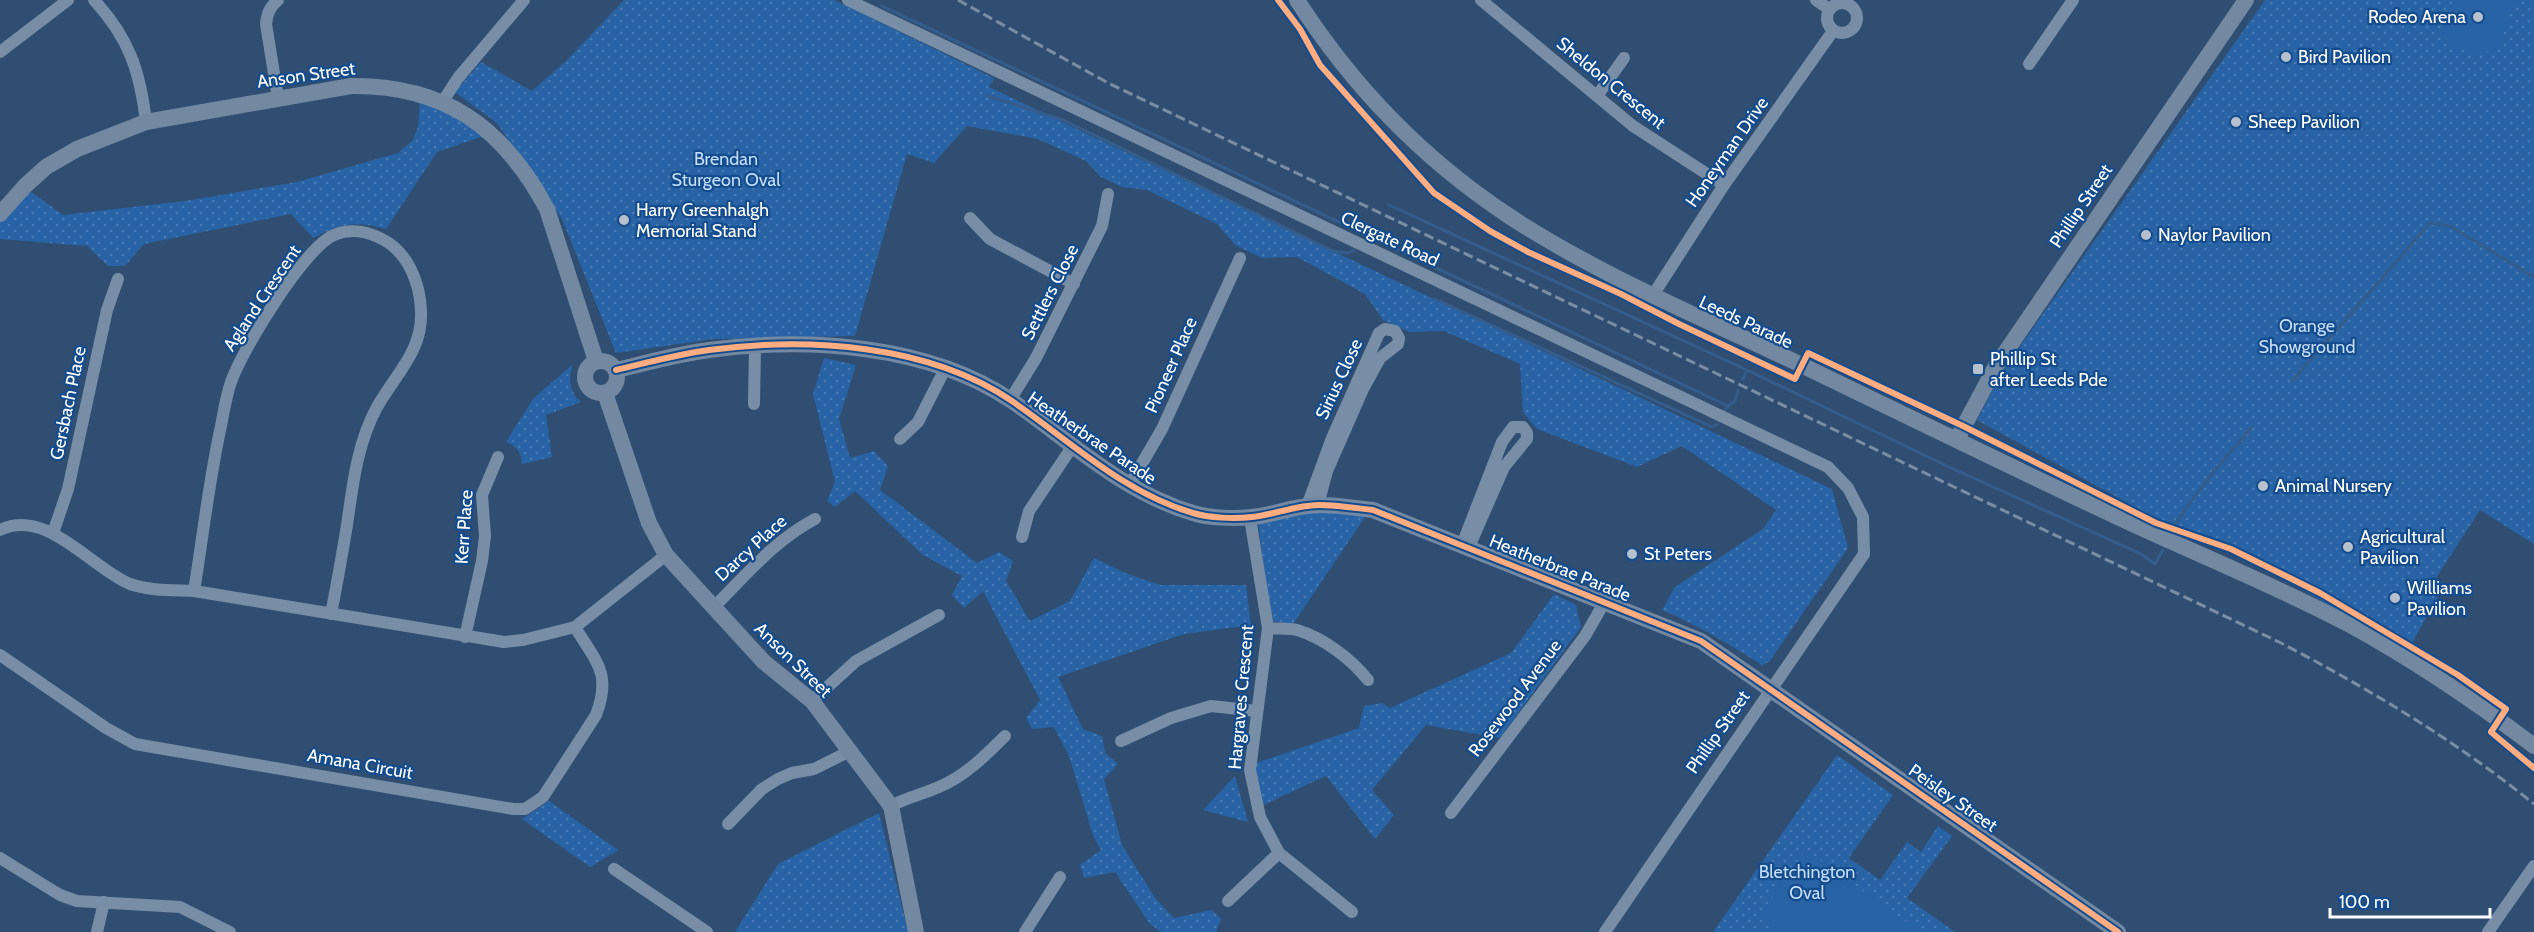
<svg xmlns="http://www.w3.org/2000/svg" width="2534" height="932" font-family="Cabin,sans-serif">
<style>
.park{fill:url(#park-dots)}
.pitch{fill:#2763a5}
.lines{fill:none;stroke-linecap:round;stroke-linejoin:round}
.stream{stroke:#355d8c;stroke-width:3}
.street{stroke:#778ea6;stroke-width:12}
.secondary{stroke:#7389a2;stroke-width:16}
.rail{stroke:#798ea5;stroke-width:3;stroke-dasharray:10 4.5;stroke-linecap:butt}
.cycleway-casing{stroke:#144c8e;stroke-width:10}
.cycleway{stroke:#ffac80;stroke-width:6}
.poi-dot{fill:#b7c1ce;stroke:#144c8e;stroke-width:2}
.labels{text-anchor:middle;stroke-width:4.5;stroke-linejoin:round;paint-order:stroke}
.poi-label{font-size:18px;fill:#fff;stroke:#144c8e;text-anchor:start}
.street-label{font-size:18px;fill:#fff;stroke:#144c8e}
.park-label{font-size:18px;fill:#c5dffc;stroke:#144c8e}
</style>
<defs>
<pattern id="park-dots" width="8" height="8" patternUnits="userSpaceOnUse" patternTransform="scale(1.5)"><rect width="8" height="8" fill="#2763a5"/><path d="M2 2h.1M6 6h.1" fill="none" stroke="#477ab2" stroke-width="1.8" stroke-linecap="round"/></pattern>
</defs>
<rect width="100%" height="100%" fill="#304e72"/>
<g class="park">
<path d="M624,0H834L994,78L989,87L1832,489L1848,548L1769,662L1762,665C1729,644 1697,625 1662,610L1675,587L1763,529L1776,510L1682,446L1637,467L1537,429L1523,412L1520,364L1444,331L1409,332L1383,320L1365,294L1297,257L1262,258L1235,245L1217,224L1147,190L1122,187L1101,177L1086,161L1038,139L967,126L934,163L907,154L855,336L713,339L616,353L562,219L497,123L455,92L481,62L532,91L567,60Z"/>
<polygon points="2265,0 2534,0 2534,544 2480,510 2436,578 2445,584 2407,652 2270,570 2155,518 1977,420 2004,369"/>
<path d="M420,100L455,116L484,136L437,152L386,229C357,220 339,224 313,238L291,214L144,244L125,266H108L87,246L0,239V205L31,192L63,215L185,201L297,182L398,153L413,140L418,127Z"/>
<polygon points="824,358 856,365 839,419 850,458 874,451 888,466 880,490 977,563 999,552 1013,561 1006,581 1030,621 1070,601 1094,558 1125,573 1160,585 1246,585 1251,625 1184,634 1058,677 1083,729 1102,736 1105,753 1118,764 1104,779 1122,845 1155,898 1174,918 1212,910 1221,919 1216,932 1161,932 1150,924 1115,872 1084,878 1080,865 1101,850 1094,838 1069,756 1054,727 1032,729 1026,718 1040,700 983,591 964,608 952,595 962,576 923,555 855,491 835,507 827,501 835,482 813,394"/>
<path d="M573,364C568,378 569,392 581,402L546,415L552,457L522,464C522,453 516,446 506,442L533,399Z"/>
<polygon points="1313,512 1367,514 1293,624 1271,621 1258,522"/>
<polygon points="1554,594 1576,605 1581,627 1500,738 1426,725 1372,790 1394,815 1375,839 1326,776 1261,806 1253,764 1359,728 1364,706 1382,703 1390,708 1511,653"/>
<polygon points="1837,755 1893,795 1849,858 1880,880 1907,842 1921,852 1938,826 1952,836 1907,898 1955,932 1713,932"/>
<polygon points="1235,776 1248,822 1203,810"/>
<polygon points="549,801 618,850 590,867 522,819"/>
<polygon points="879,813 908,932 735,932 778,864"/>
</g>
<g class="pitch">
<path d="M2453,0H2514L2499,46C2484,59 2452,52 2442,34Z"/>
<polygon points="1806,850 1921,932 1780,932 1758,917"/>
</g>
<g class="lines">
<g class="stream">
<polyline points="882,6 1728,406"/>
<polyline points="988,96 1063,120 1333,251 1348,253 1354,250"/>
<polyline points="1389,205 1747,370"/>
<polyline points="1435,299 1712,427 1718,424"/>
<polyline points="1743,379 1747,370 1947,466 2141,554 2155,564 2163,550"/>
<polyline points="2292,381 2430,223 2450,226 2534,277"/>
<polyline points="1724,412 1728,406 1735,401 1738,390"/>
<polyline points="2173,526 2214,471 2252,427"/>
</g>
<g class="street">
<path d="M94,0C129,38 140,71 146,122"/>
<polyline points="848,0 1828,467 1848,488 1863,517 1864,554 1605,932"/>
<polyline points="1481,0 1633,126 1724,185"/>
<polyline points="1816,0 1829,9"/>
<circle cx="1842" cy="18" r="15"/>
<polyline points="0,52 68,0"/>
<polyline points="2029,64 2073,0"/>
<polyline points="1597,96 1624,58"/>
<path d="M278,98L266,24C267,13 270,7 278,0"/>
<polyline points="443,101 458,78 524,0"/>
<polyline points="970,218 990,239 1074,284"/>
<polyline points="1653,295 1724,185 1833,31"/>
<polyline points="1010,400 1036,358 1102,226 1108,194"/>
<polyline points="754,404 755,347"/>
<polyline points="900,439 918,422 946,367"/>
<polyline points="1130,484 1162,429 1240,258"/>
<polyline points="1307,506 1332,438 1379,333 1385,329 1395,331 1399,338 1398,344 1380,358 1363,389 1327,471 1318,505"/>
<polyline points="1250,518 1268,628 1250,770 1260,817 1279,853 1352,912"/>
<path d="M0,530C46,507 91,568 130,584C150,591 173,590 194,591L504,642L523,640L575,627L666,555"/>
<polyline points="53,533 68,489 107,310 118,279"/>
<polyline points="1022,537 1029,511 1072,447"/>
<polyline points="1462,545 1502,442 1513,427 1523,427 1527,433 1527,439 1504,467 1469,547"/>
<path d="M194,591C203,536 209,480 221,426C224,411 226,396 231,382C242,350 304,248 334,235C351,228 366,231 382,239C408,252 420,283 421,311C423,351 395,375 377,407C357,444 353,484 347,525C342,555 337,584 331,614"/>
<path d="M714,607C746,575 775,540 815,519"/>
<path d="M1268,628C1277,629 1289,628 1297,630C1324,638 1351,659 1368,680"/>
<polyline points="465,637 482,561 485,536 482,495 498,457"/>
<path d="M0,655L106,728L135,744L513,809H525L543,797L596,715C612,673 596,662 575,627"/>
<polyline points="812,701 856,661 939,615"/>
<polyline points="1121,741 1171,718 1211,706 1257,711"/>
<path d="M891,806C906,798 923,794 939,787C965,776 985,756 1005,736"/>
<polyline points="1451,813 1585,636 1604,603"/>
<polyline points="728,824 762,789 778,779 792,773 814,769 848,752"/>
<polyline points="0,858 60,895 77,901 180,907 230,932"/>
<polyline points="614,869 707,932"/>
<polyline points="1228,901 1279,853"/>
<polyline points="97,932 104,902"/>
<polyline points="1025,932 1060,877"/>
<polyline points="2488,932 2534,866"/>
</g>
<g class="secondary">
<path d="M1297,0C1351,84 1422,158 1506,214C1595,273 1696,315 1793,361C1903,414 2013,468 2124,520C2199,555 2277,586 2350,625C2414,660 2476,702 2534,746"/>
<path d="M0,214L25,186L46,167L77,149L146,122L351,86C445,85 503,127 547,209L596,361"/>
<circle cx="601" cy="377" r="16"/>
<path d="M616,370C646,363 678,354 709,350C807,337 928,344 1012,401C1070,441 1124,493 1193,513C1209,518 1234,519 1252,517C1274,515 1296,505 1319,505C1337,505 1355,508 1373,510L1701,641L2118,932"/>
<polyline points="605,393 649,523 666,555 764,662 812,701 891,806 916,932"/>
<polyline points="1957,439 1996,366 2246,0"/>
</g>
<path class="rail" d="M958,0L1110,84L2281,643C2371,690 2456,741 2534,804"/>
<defs>
<g id="cycleway">
<polyline points="1278,0 1300,29 1320,65 1434,193 1490,231 1528,252 1621,294 1679,324 1795,379 1808,353 1963,426 2156,523 2231,549 2320,593 2458,675 2506,709 2491,732 2534,768"/>
<path d="M616,370C646,363 678,354 709,350C807,337 928,344 1012,401C1070,441 1124,493 1193,513C1209,518 1234,519 1252,517C1274,515 1296,505 1319,505C1337,505 1355,508 1373,510L1701,641L2118,932"/>
</g>
</defs>
<use href="#cycleway" class="cycleway-casing"/>
<use href="#cycleway" class="cycleway"/>
</g>
<g class="poi-dot">
<circle cx="2478" cy="17" r="6"/>
<circle cx="2286" cy="57" r="6"/>
<circle cx="2236" cy="122" r="6"/>
<circle cx="624" cy="220" r="6"/>
<circle cx="2146" cy="235" r="6"/>
<rect x="1972" y="363" width="12" height="12" rx="3"/>
<circle cx="2263" cy="486" r="6"/>
<circle cx="2348" cy="547" r="6"/>
<circle cx="1632" cy="554" r="6"/>
<circle cx="2395" cy="598" r="6"/>
</g>
<g class="labels">
<g class="poi-label">
<text x="2466" y="23" text-anchor="end">Rodeo Arena</text>
<text x="2298" y="63">Bird Pavilion</text>
<text x="2248" y="128">Sheep Pavilion</text>
<text x="636" y="216">Harry Greenhalgh<tspan x="636" dy="21">Memorial Stand</tspan></text>
<text x="2158" y="241">Naylor Pavilion</text>
<text x="1990" y="365">Phillip St<tspan x="1990" dy="21">after Leeds Pde</tspan></text>
<text x="2275" y="492">Animal Nursery</text>
<text x="2360" y="543">Agricultural<tspan x="2360" dy="21">Pavilion</tspan></text>
<text x="1644" y="560">St Peters</text>
<text x="2407" y="594">Williams<tspan x="2407" dy="21">Pavilion</tspan></text>
</g>
<g class="street-label">
<text transform="translate(306 75) rotate(-8)" y="6">Anson Street</text>
<text transform="translate(1611 83) rotate(39)" y="6">Sheldon Crescent</text>
<text transform="translate(1727 152) rotate(-55)" y="6">Honeyman Drive</text>
<text transform="translate(2081 206) rotate(-56)" y="6">Phillip Street</text>
<text transform="translate(1390 239) rotate(25)" y="6">Clergate Road</text>
<text transform="translate(1050 292) rotate(-63)" y="6">Settlers Close</text>
<text transform="translate(262 298) rotate(-56)" y="6">Agland Crescent</text>
<text transform="translate(1746 322) rotate(25)" y="6">Leeds Parade</text>
<text transform="translate(1171 365) rotate(-66)" y="6">Pioneer Place</text>
<text transform="translate(1339 379) rotate(-65)" y="6">Sirius Close</text>
<text transform="translate(68 403) rotate(-78)" y="6">Gersbach Place</text>
<text transform="translate(1092 438) rotate(34)" y="6">Heatherbrae Parade</text>
<text transform="translate(464 527) rotate(-86)" y="6">Kerr Place</text>
<text transform="translate(751 548) rotate(-42)" y="6">Darcy Place</text>
<text transform="translate(1560 568) rotate(22)" y="6">Heatherbrae Parade</text>
<text transform="translate(793 660) rotate(44)" y="6">Anson Street</text>
<text transform="translate(1241 697) rotate(-85)" y="6">Hargraves Crescent</text>
<text transform="translate(1515 698) rotate(-53)" y="6">Rosewood Avenue</text>
<text transform="translate(1718 732) rotate(-55)" y="6">Phillip Street</text>
<text transform="translate(360 764) rotate(10)" y="6">Amana Circuit</text>
<text transform="translate(1953 798) rotate(35)" y="6">Peisley Street</text>
</g>
<g class="park-label">
<text x="726" y="165">Brendan<tspan x="726" dy="21">Sturgeon Oval</tspan></text>
<text x="2307" y="332">Orange<tspan x="2307" dy="21">Showground</tspan></text>
<text x="1807" y="878">Bletchington<tspan x="1807" dy="21">Oval</tspan></text>
</g>
</g>
<path d="M2330 908v9h160v-9" fill="none" stroke="#ffffff" stroke-width="3"/>
<text x="2339" y="908" font-size="18" fill="#ffffff" stroke="#144c8e" stroke-width="4.5" paint-order="stroke">100 m</text>
</svg>
